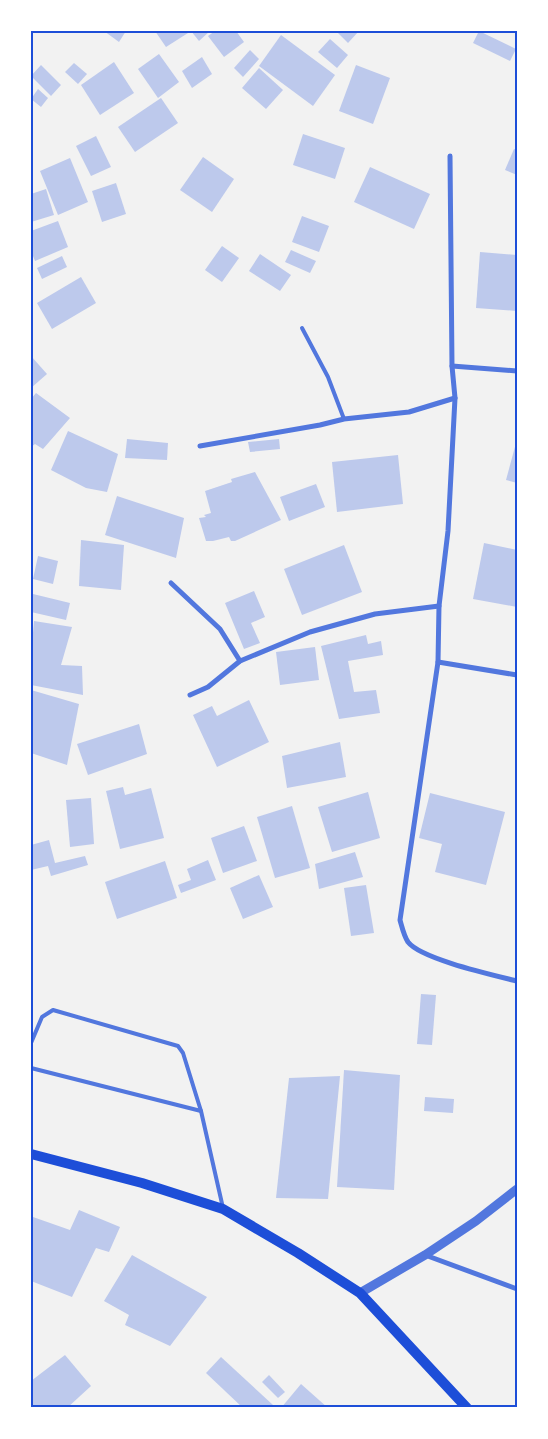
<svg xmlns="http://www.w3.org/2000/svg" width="548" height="1439" font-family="'DM Sans',sans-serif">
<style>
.building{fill:#bdc9ec}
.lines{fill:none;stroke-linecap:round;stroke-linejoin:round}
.service{stroke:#5277de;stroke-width:4}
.minor{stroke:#5277de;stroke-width:5}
.tertiary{stroke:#5277de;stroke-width:9}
.secondary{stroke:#1d4ed8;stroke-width:10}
.neatline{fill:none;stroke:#1d4ed8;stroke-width:2}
</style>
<rect width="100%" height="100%" fill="#f2f2f2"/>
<g class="building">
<polygon points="104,31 126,31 119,42"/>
<polygon points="155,31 187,31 188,33 166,47"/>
<polygon points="191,31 210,31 199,41"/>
<polygon points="215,31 236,31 244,42 224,57 208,36"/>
<polygon points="336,31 359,31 348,43"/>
<polygon points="479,31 516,49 510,61 473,43"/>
<polygon points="281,35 335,75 313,106 259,66"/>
<polygon points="330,39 348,55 337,68 318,52"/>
<polygon points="250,50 259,59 243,77 234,68"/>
<polygon points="159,54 179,82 158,98 138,69"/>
<polygon points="202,57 212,74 192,88 182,71"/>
<polygon points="114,62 134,93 100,115 81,85"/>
<polygon points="74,63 87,74 78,84 65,72"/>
<polygon points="41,65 61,85 51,96 31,76"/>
<polygon points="356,65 390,78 373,124 339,111"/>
<polygon points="259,68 283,90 266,109 242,88"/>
<polygon points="38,89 48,98 41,107 31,99"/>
<polygon points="161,98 178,123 135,152 118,127"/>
<polygon points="303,134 345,148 335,179 293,165"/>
<polygon points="96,136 111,167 91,176 76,146"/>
<polygon points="514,149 517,150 517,175 505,170"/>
<polygon points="203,157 234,179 212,212 180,190"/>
<polygon points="70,158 88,202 58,215 40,171"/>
<polygon points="370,167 430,194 414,229 354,202"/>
<polygon points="116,183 126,214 102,222 92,191"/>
<polygon points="46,189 54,215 31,222 31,194"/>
<polygon points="302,216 329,226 319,252 292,242"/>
<polygon points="58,221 68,247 35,261 31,251 31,231"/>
<polygon points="222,246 239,258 222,282 205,270"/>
<polygon points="291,250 316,261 310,273 285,262"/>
<polygon points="480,252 517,255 517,311 476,308"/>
<polygon points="260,254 291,275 280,291 249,271"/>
<polygon points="62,256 67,267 42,279 37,268"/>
<polygon points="81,277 96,303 52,329 37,303"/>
<polygon points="31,356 47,374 31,388"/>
<polygon points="36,393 70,418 43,449 35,444 31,447 31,399"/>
<polygon points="68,431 118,454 107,492 86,488 51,470"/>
<polygon points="127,439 168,443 167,460 125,458"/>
<polygon points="279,439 280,449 250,452 248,442"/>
<polygon points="516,443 517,443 517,483 506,480"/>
<polygon points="398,455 403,504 337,512 332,462"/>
<polygon points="255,472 281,520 235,541 231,541 229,537 213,541 206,541 199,518 206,517 204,515 211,513 205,491 232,482 231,479"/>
<polygon points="316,484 325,507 289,521 280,497"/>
<polygon points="117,496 184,518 176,558 105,535"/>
<polygon points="81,540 124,545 121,590 79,586"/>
<polygon points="484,543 517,550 517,607 473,599"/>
<polygon points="344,545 362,592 302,615 284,569"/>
<polygon points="38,556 58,561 53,584 33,579"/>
<polygon points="254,591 265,617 251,623 260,643 244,649 225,603"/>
<polygon points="33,594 70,603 66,620 31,612"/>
<polygon points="34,621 72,627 61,665 82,666 83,695 31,685 31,656"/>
<polygon points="366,635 368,644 381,641 383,655 348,661 354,692 376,690 380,713 339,719 321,646"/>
<polygon points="315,647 319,680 280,685 276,652"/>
<polygon points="31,690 79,704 67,765 31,753"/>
<polygon points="249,700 269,742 217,767 193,715 212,706 217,716"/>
<polygon points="139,724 147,754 88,775 77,744"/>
<polygon points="340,742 346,777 287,788 282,756"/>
<polygon points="123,787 125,795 151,788 164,838 120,849 106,791"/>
<polygon points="368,792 380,838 332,852 318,807"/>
<polygon points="430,793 505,812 486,885 435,872 442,844 419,838"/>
<polygon points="91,798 94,844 70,847 66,800"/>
<polygon points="292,806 310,868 275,878 257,817"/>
<polygon points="244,826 257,861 223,873 211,838"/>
<polygon points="49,840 55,863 85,856 88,865 51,876 48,866 31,870 31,845"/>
<polygon points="355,852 363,877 319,889 315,864"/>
<polygon points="208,860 216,880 181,893 178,885 191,880 187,869"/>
<polygon points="165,861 177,898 117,919 105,882"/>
<polygon points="259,875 273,907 243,919 230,888"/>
<polygon points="366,885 374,933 351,936 344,888"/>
<polygon points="421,994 436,995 432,1045 417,1044"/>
<polygon points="344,1070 400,1075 394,1190 337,1187"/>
<polygon points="340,1076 328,1199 276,1198 289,1078"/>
<polygon points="425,1097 454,1099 453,1113 424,1111"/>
<polygon points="79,1210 120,1227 109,1252 96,1248 72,1297 31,1281 31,1220 33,1217 70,1230"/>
<polygon points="132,1255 207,1297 170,1346 125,1325 129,1315 104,1301"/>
<polygon points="65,1355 91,1386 67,1408 31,1408 31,1381"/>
<polygon points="221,1357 273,1405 271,1408 243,1408 206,1373"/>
<polygon points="269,1375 285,1392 278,1398 262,1382"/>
<polygon points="301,1384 328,1408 281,1408"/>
</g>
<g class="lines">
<g class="service">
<polyline points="302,328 328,377 344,419"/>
<polyline points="31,1043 42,1017 53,1010 178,1046 183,1053 201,1111 223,1208"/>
<polyline points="31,1068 201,1111"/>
</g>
<g class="minor">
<path d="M450,156L452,366L455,398L448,531L439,606L438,662L400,920C402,927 404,936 408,942C421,959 493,975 517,981"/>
<polyline points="452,366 517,371"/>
<polyline points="200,446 320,425 344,419 409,412 455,398"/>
<polyline points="171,583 220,629 240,661"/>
<polyline points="438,662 517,675"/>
<polyline points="190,695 208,687 240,661 310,632 375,614 439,606"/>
<polyline points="425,1255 517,1289"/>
</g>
<polyline class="tertiary" points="360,1293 425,1255 476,1221 517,1189"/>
<polyline class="secondary" points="31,1154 142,1183 223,1209 298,1253 360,1293 467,1408"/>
</g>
<rect width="548" height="1439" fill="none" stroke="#ffffff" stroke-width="65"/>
<rect x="32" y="32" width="484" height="1374" class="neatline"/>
</svg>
